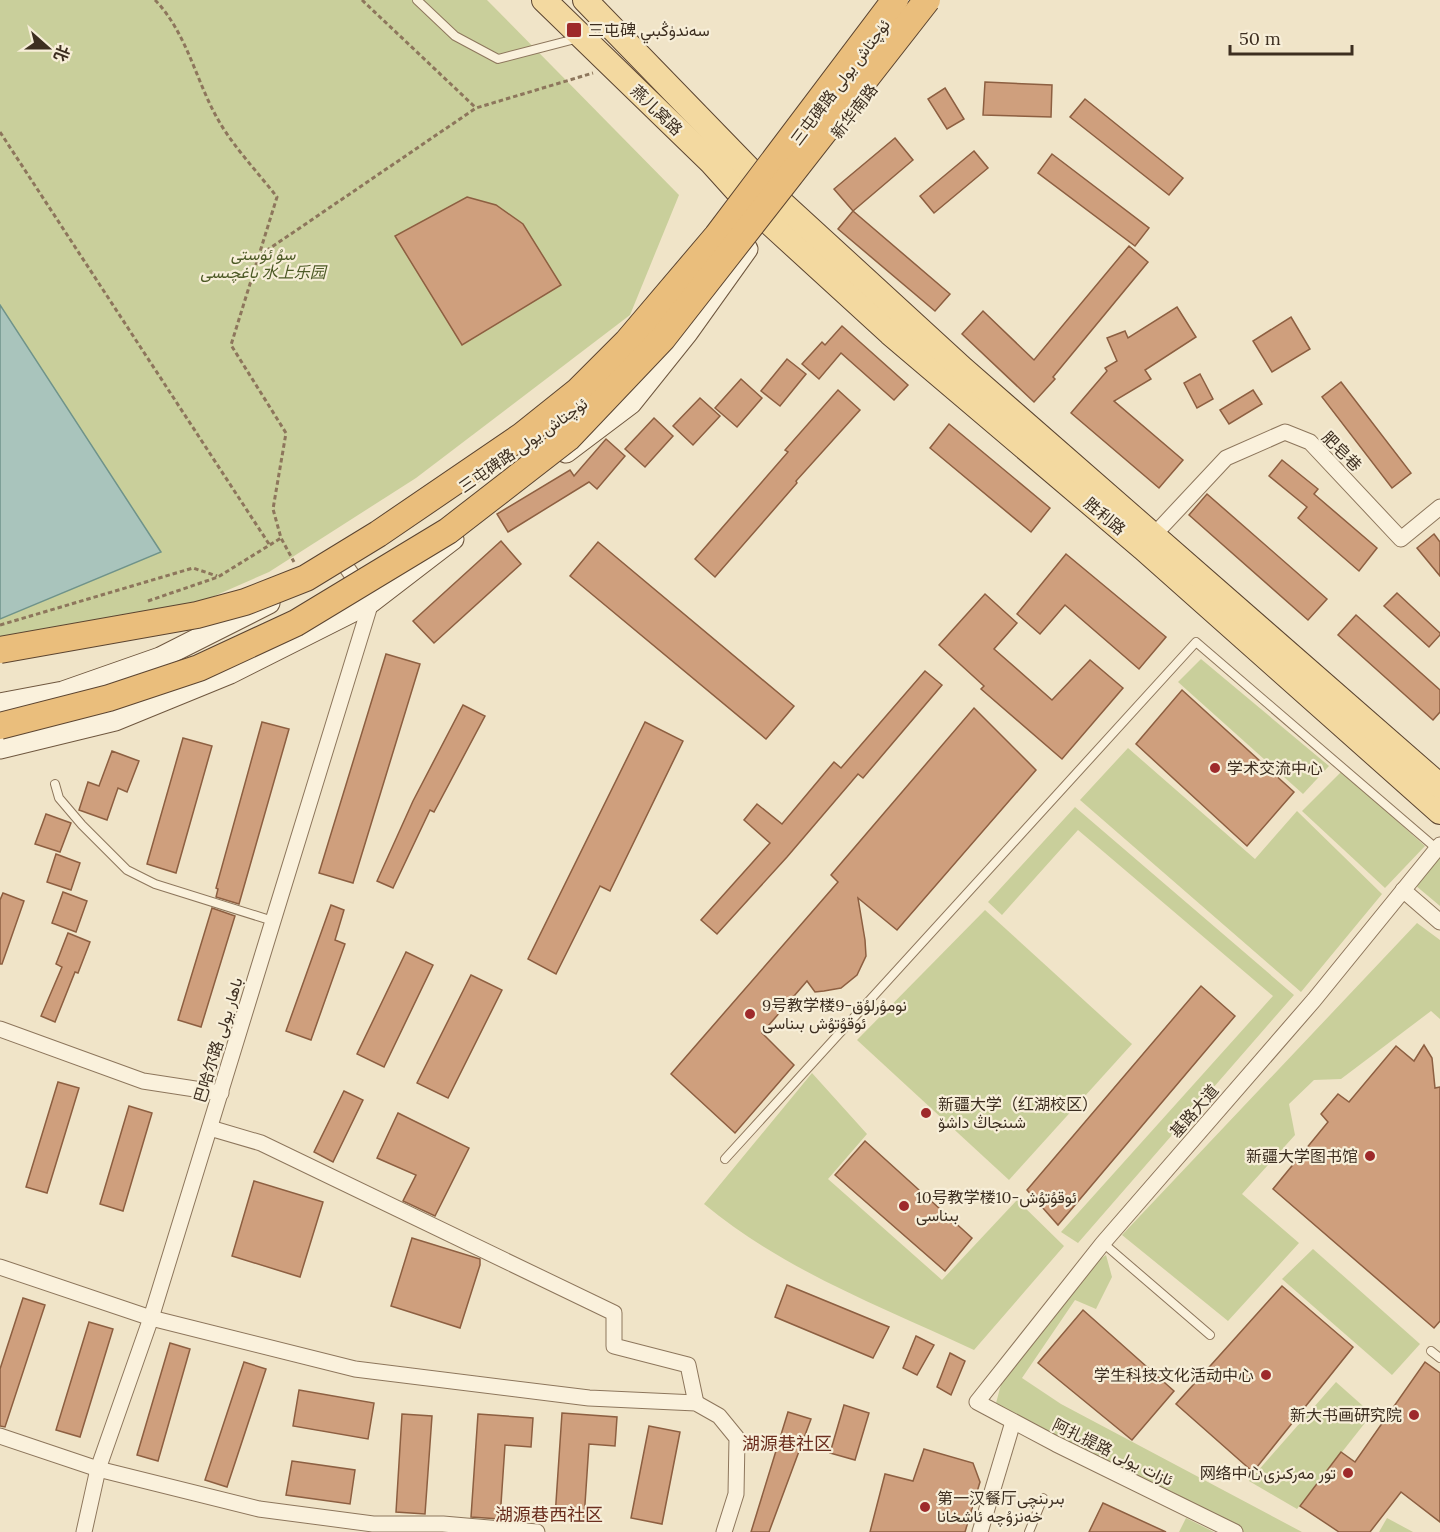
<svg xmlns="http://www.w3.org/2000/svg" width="1440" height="1532" font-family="Lora,Vazirmatn,'Noto Sans SC',serif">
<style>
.green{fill:#c9cf9b}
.water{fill:#a9c4bc;stroke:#6f938a;stroke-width:1.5}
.building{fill:#cf9f7d;stroke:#8d5f41;stroke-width:1.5}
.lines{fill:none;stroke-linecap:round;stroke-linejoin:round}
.service-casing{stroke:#8d765c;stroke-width:10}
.minor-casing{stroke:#8d765c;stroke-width:17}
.secondary-casing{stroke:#6f573f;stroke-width:23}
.primary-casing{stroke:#5b4430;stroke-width:26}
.path{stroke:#8d765c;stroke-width:3;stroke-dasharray:4.5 3;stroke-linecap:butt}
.service{stroke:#faf1dc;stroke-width:8}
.minor{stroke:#faf1dc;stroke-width:15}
.secondary{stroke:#faf1dc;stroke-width:21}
.primary{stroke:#f3d9a0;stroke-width:24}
.trunk-bridge-casing{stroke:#5b4430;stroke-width:28;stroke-linecap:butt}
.trunk-bridge{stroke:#eabe7c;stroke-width:26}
.poi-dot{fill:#9e2a2b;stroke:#f7eed8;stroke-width:2}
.labels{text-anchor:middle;stroke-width:4.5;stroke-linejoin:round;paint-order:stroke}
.poi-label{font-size:16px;fill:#3d2e20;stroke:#f7eed8;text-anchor:start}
.street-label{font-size:16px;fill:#3d2e20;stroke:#f7eed8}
.park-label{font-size:16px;font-style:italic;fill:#4d5a26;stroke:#f7eed8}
.neighbourhood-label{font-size:18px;fill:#6b2e1e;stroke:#f7eed8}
</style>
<rect width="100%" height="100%" fill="#f0e4c8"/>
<g class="green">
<polygon points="0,0 487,0 679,195 630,315 416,478 269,572 132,632 0,658"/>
<polygon points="1201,659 1329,766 1303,794 1178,682"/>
<polygon points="1128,748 1255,859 1297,811 1382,894 1301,992 1080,800"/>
<polygon points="1342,771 1425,846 1385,888 1302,811"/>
<polygon points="1075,807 1294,995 1078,1243 1061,1232 1273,996 1078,830 1002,915 988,902"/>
<polygon points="1440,854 1440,906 1415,885"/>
<polygon points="985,910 1132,1044 1009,1180 857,1040"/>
<polygon points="1417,923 1440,940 1440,1019 1431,1011 1341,1079 1314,1080 1289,1104 1295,1135 1242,1194 1299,1243 1228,1321 1122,1235"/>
<path d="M812,1073L867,1134L828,1179L942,1280L1017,1200L1064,1246L974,1350C882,1307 783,1270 704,1204Z"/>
<polygon points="1313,1249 1420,1344 1392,1375 1282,1279"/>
<polygon points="1106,1255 1112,1277 1096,1309 1075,1300 1022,1378 1061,1404 1302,1532 1237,1532 995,1407 1004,1373 1086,1269"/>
<polygon points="1336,1382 1372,1414 1297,1509 1249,1481"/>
<polygon points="1186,1518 1214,1532 1179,1532"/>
<polygon points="1387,1518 1413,1532 1379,1532"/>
</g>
<polygon class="water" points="0,305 161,552 0,619"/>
<g class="building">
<polygon points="985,82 1052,85 1051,117 983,115"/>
<polygon points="945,88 964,119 947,129 928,99"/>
<polygon points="1085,99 1183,178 1169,195 1070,117"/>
<polygon points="895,138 913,160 853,211 834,189"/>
<polygon points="974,151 988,168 934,213 920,196"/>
<polygon points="1052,154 1149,228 1135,246 1038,173"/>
<polygon points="467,197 496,205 523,224 561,285 462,345 395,236"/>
<polygon points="853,211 950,294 935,311 838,229"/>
<polygon points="1129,246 1148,262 1053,377 1055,379 1034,402 962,334 983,311 1034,360"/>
<polygon points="1177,307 1196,337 1145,370 1151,379 1114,401 1183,460 1159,488 1071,413 1107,371 1105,368 1117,361 1107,338 1125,331 1128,338"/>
<polygon points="1291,317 1310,349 1272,372 1253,341"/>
<polygon points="842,326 908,385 894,400 841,353 819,379 802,364 822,342 825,345"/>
<polygon points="787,359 806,374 780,406 761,391"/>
<polygon points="1200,374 1213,399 1197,408 1184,383"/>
<polygon points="741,379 762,398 737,427 715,408"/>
<polygon points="1341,382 1411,473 1392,488 1322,397"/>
<polygon points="838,390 860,410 796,481 797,483 715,577 695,559 788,452 785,450"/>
<polygon points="1253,390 1262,404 1229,424 1220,410"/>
<polygon points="700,398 720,416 693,445 673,426"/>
<polygon points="654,418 673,436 645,467 625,449"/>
<polygon points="949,424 1050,508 1031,532 930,448"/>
<polygon points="606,439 625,456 597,489 589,482 508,532 497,514 570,470 574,476"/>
<polygon points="1282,460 1318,489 1314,494 1377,548 1359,571 1298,518 1307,507 1269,476"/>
<polygon points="1207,494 1327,599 1308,620 1189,515"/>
<polygon points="1434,534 1440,542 1440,576 1417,548"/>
<polygon points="501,541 521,564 434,643 413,621"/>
<polygon points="598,542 794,706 766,739 570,576"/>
<polygon points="1066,554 1166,637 1139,669 1065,605 1040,634 1017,614"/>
<polygon points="1397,593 1440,633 1440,635 1429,647 1384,606"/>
<polygon points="985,594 1017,623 994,649 1052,700 1090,660 1123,688 1062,759 981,689 984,686 939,645"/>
<polygon points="1356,615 1440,690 1440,712 1433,720 1338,635"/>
<polygon points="386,654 420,664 353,883 319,873"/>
<polygon points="925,671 942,685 863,778 858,774 787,857 717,934 701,920 770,843 744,820 757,804 782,824 834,762 841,768"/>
<polygon points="1182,690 1294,792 1247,846 1136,744"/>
<polygon points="463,705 485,716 434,812 430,810 393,888 377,881 413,801"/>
<polygon points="974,708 1036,770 897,930 858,898 865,940 866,956 857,975 841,988 824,991 815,992 807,981 762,1033 794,1065 735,1133 671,1074 838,882 831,875"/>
<polygon points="262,722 289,729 239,904 216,897 218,889 216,888"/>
<polygon points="645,722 683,741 610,891 600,886 556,974 528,959"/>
<polygon points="183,738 212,746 176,873 147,864"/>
<polygon points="112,751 139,761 127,792 118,788 107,820 79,810 88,782 99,786"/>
<polygon points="46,814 71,823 60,852 35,844"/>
<polygon points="56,854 80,863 71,890 47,882"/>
<polygon points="63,892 87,901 76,932 52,923"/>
<polygon points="3,893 24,901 2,964 0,964 0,900"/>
<polygon points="331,905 344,910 335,940 345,944 311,1040 286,1031"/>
<polygon points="212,908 235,916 201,1027 178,1020"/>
<polygon points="68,933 90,942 78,973 75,972 55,1022 41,1016 62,967 56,964"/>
<polygon points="406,952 433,965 384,1067 357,1054"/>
<polygon points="471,975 502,990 448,1098 417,1083"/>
<polygon points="1201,986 1235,1016 1058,1225 1027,1190"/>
<polygon points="1424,1045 1432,1058 1435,1088 1440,1087 1440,1321 1434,1328 1273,1189 1328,1122 1321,1114 1338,1094 1349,1102 1396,1046 1414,1061"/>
<polygon points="58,1082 79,1088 47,1193 26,1187"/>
<polygon points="344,1091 363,1100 333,1162 314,1152"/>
<polygon points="129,1106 152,1113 123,1211 100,1204"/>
<polygon points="398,1113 469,1148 435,1216 403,1201 416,1175 377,1158"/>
<polygon points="865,1141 972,1238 945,1271 835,1175"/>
<polygon points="254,1181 323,1202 300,1277 232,1256"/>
<polygon points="412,1238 480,1259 480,1265 460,1328 391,1306"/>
<polygon points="787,1285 889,1327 873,1358 775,1317"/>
<polygon points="1282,1286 1353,1347 1253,1472 1176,1404"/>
<polygon points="23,1298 45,1305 5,1427 0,1426 0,1369"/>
<polygon points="1083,1310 1174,1391 1132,1440 1038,1363"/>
<polygon points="89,1322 113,1329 80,1437 56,1430"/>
<polygon points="916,1336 934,1345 917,1375 903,1368"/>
<polygon points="170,1343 190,1349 158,1461 137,1455"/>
<polygon points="950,1353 965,1361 951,1395 937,1387"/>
<polygon points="244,1362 266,1369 227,1487 205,1480"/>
<polygon points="1425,1362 1440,1373 1440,1522 1401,1492 1370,1532 1339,1532 1300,1506 1341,1452 1355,1462"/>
<polygon points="299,1390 374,1403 368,1439 293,1426"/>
<polygon points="844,1405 869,1413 855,1460 830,1453"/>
<polygon points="788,1412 811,1419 769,1532 751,1532"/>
<polygon points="562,1413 617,1417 615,1446 589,1444 584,1519 555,1517"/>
<polygon points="402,1414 432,1416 425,1514 396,1512"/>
<polygon points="478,1414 533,1418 531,1447 505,1445 500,1519 471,1517"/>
<polygon points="649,1426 680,1432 662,1524 631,1518"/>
<polygon points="924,1449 973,1463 980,1482 965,1532 870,1532 885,1474 913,1481"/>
<polygon points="292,1461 355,1470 350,1504 286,1495"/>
<polygon points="1103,1503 1166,1532 1089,1532"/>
</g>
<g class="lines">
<defs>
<g id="service">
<polyline points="417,0 455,36 498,59 579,38"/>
<polyline points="55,784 59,798 82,825 127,870 155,884 273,921"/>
<polyline points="725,1159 1196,642 1437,849"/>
<polyline points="1103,1243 1210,1335"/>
<polyline points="1431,1351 1440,1358"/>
<polyline points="1029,1532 1043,1498"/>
</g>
<g id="minor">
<polyline points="1154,535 1226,458 1285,432 1310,442 1401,539 1440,507"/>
<polyline points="1403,890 1440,922"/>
<polyline points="0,1029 143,1081 221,1093"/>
<polyline points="210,1128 261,1143 614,1313 614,1346 688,1365 696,1403"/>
<polyline points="0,1267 151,1318 355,1369 589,1398 696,1403 719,1416 737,1438 736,1494 724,1532"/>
<polyline points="0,1436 98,1469 259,1509 373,1524 443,1524 537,1532"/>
<polyline points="84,1532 98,1469 151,1318 371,602 345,565"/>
<polyline points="980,1532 1013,1422"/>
<polyline points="1235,1532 1056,1444 977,1402 1103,1243 1314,1000 1440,845"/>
</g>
<g id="secondary">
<polyline points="566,452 631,403 687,333 747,249"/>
<polyline points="0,704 63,692 160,658 269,603"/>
<polyline points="0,748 115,720 230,673 371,602 453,539"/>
</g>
<g id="primary">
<polyline points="544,0 712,163 749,204 890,333 1143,548 1440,812"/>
<polyline points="585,0 783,204 963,369 1440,786"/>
</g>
</defs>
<use href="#service" class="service-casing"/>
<use href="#minor" class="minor-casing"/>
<use href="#secondary" class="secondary-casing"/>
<use href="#primary" class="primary-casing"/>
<g class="path">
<path d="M155,0C188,34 196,83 220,123C234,147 259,174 277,197L231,345L286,433L273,509L281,538L294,562"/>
<polyline points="362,0 476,108"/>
<polyline points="0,132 269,544"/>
<polyline points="260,255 476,108 593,73"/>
<polyline points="148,601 218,577 281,538"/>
<polyline points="0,625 193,568 217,576"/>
</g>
<use href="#service" class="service"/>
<use href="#minor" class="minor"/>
<use href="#secondary" class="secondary"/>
<use href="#primary" class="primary"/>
<defs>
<g id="trunk-bridge">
<polyline points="0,650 197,615 245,602 306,578 378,534 523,435 578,391 627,342 717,236 895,0"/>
<polyline points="0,726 109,698 199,668 296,623 448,531 568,438 663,338 927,0"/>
</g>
</defs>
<use href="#trunk-bridge" class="trunk-bridge-casing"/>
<use href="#trunk-bridge" class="trunk-bridge"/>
</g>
<g class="poi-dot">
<rect x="566" y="22" width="16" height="16" rx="3"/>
<circle cx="1215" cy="768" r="6"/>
<circle cx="750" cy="1014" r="6"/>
<circle cx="926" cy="1113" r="6"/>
<circle cx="1370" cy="1156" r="6"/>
<circle cx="904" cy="1206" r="6"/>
<circle cx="1266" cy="1375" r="6"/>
<circle cx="1414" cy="1415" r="6"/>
<circle cx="1348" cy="1473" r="6"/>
<circle cx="925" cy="1507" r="6"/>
</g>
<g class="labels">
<g class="poi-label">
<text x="588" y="36">三屯碑 سەندۈڭبىي</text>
<text x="1227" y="774">学术交流中心</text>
<text x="762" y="1011">9号教学楼9-نومۇرلۇق<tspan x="762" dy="18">ئوقۇتۇش بىناسى</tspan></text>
<text x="938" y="1110">新疆大学（红湖校区）<tspan x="938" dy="18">شىنجاڭ داشۆ</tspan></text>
<text x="1358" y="1162" text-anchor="end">新疆大学图书馆</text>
<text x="916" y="1203">10号教学楼10-ئوقۇتۇش<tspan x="916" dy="18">بىناسى</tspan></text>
<text x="1254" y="1381" text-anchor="end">学生科技文化活动中心</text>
<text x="1402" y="1421" text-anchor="end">新大书画研究院</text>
<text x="1336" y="1479" text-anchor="end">网络中心تور مەركىزى</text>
<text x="937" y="1504">第一汉餐厅بىرىنچى<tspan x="937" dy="18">خەنزۇچە ئاشخانا</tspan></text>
</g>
<g class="street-label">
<text transform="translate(840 82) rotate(-53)" y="6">三屯碑路 ئۈچتاش يولى</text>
<text transform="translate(657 110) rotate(44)" y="6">燕儿窝路</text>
<text transform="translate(854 111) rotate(-52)" y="6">新华南路</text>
<text transform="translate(523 445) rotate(-35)" y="6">三屯碑路 ئۈچتاش يولى</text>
<text transform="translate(1342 451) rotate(45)" y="6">肥皂巷</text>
<text transform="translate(1105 516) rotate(40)" y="6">胜利路</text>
<text transform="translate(218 1040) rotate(-73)" y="6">巴哈尔路 باھار يولى</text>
<text transform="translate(1194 1111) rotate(-49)" y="6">基路大道</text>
<text transform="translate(1113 1452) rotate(26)" y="6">阿扎提路 ئازات يولى</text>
</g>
<g class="park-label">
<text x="263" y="260">سۇ ئۈستى<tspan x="263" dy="18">باغچىسى 水上乐园</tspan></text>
</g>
<g class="neighbourhood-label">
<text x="787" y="1450">湖源巷社区</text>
<text x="549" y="1521">湖源巷西社区</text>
</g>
</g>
<g transform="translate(48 48) rotate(111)" stroke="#f7eed8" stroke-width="4.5" paint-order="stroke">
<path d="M0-4.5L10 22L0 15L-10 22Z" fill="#3d2e20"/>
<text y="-9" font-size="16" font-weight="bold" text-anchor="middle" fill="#3d2e20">北</text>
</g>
<path d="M1230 45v9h122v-9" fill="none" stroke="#3d2e20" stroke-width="3"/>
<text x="1239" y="45" font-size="18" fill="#3d2e20" stroke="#f7eed8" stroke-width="4.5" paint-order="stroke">50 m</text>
</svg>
